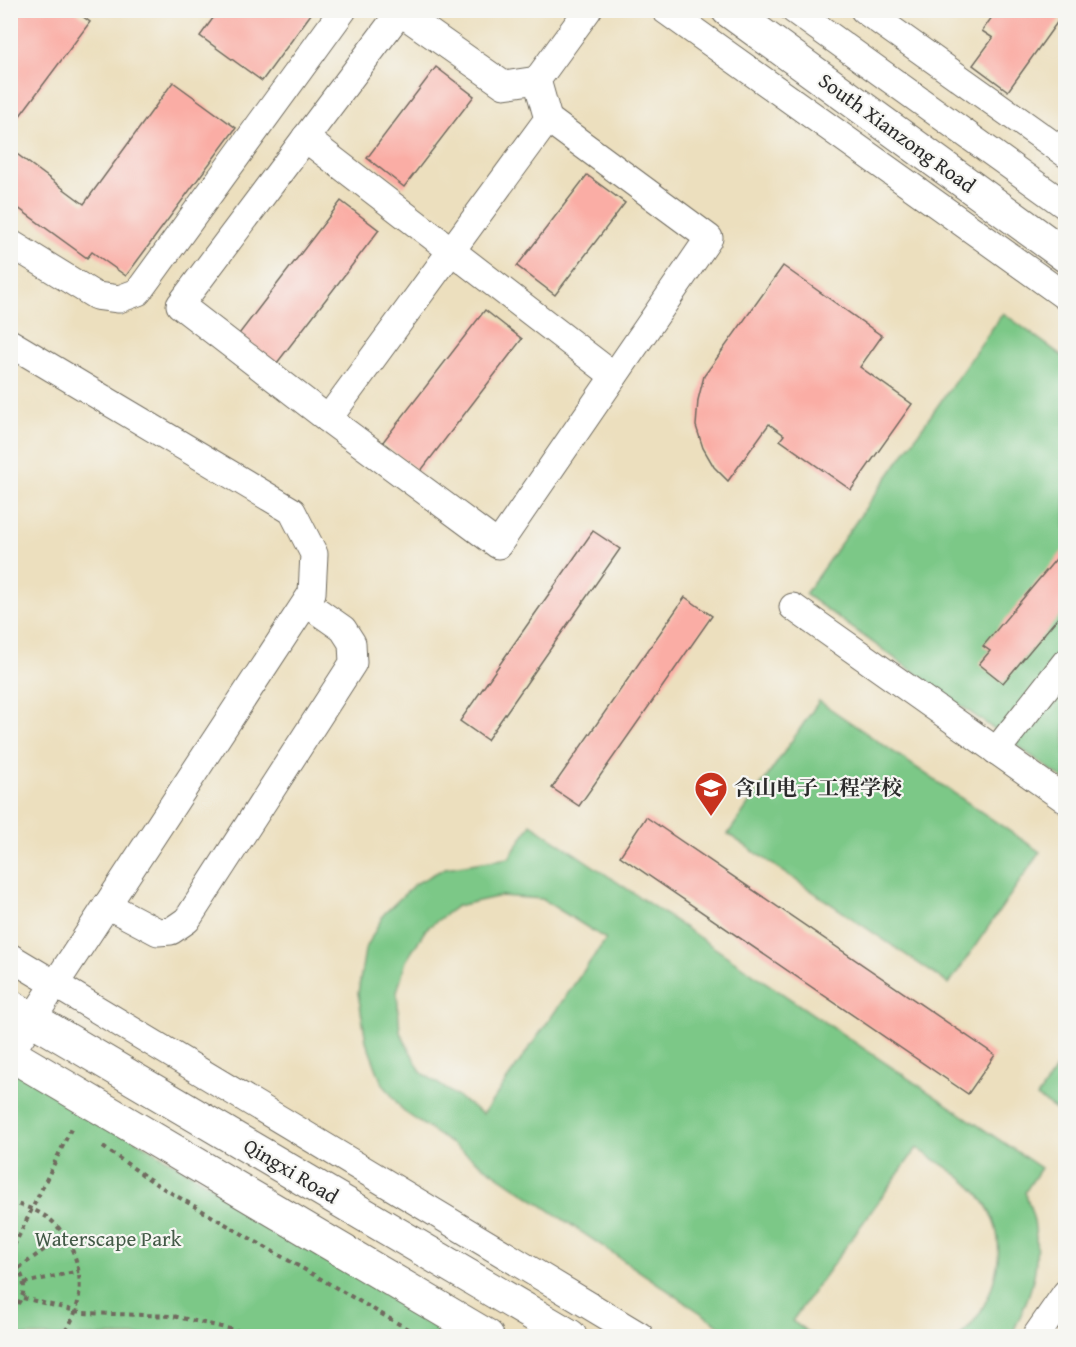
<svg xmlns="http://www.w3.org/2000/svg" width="1076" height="1347" font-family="'Gentium Book Plus','Noto Serif SC',serif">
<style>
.green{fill:#7bc887;stroke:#537a59;stroke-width:1.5;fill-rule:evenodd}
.building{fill:#faada5}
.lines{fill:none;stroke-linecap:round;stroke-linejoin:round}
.minor-casing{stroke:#6f6a5e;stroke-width:29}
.major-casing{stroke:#6f6a5e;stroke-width:35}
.path{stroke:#6f6a5e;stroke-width:4;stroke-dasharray:4.5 4.5;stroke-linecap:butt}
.minor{stroke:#fff;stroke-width:27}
.major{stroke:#fff;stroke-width:33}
.labels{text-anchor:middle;stroke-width:4.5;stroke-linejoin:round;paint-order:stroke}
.street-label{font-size:21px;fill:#2b2b2b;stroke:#f6f6f2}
.poi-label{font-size:21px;font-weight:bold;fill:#2b2b2b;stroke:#f6f6f2;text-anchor:start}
.park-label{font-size:21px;fill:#435a47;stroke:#f6f6f2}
</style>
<rect width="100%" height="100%" fill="#f6f6f2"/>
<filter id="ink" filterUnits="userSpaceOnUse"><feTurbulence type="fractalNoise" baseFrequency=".0167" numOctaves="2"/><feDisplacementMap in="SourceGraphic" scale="12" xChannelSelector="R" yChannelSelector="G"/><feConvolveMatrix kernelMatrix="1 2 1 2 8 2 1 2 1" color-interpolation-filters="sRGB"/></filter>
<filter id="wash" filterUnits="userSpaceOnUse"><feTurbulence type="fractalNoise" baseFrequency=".008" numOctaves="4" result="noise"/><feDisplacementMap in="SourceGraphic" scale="24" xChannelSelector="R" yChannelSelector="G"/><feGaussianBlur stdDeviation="1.35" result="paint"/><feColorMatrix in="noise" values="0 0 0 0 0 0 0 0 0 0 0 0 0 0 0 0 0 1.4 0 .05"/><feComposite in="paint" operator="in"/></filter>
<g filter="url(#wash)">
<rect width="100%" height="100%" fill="#ecdfbe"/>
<g class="green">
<polygon points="1003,313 1065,358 1065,780 805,594"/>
<polygon points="819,701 1040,852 949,984 728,834"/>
<path d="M531,824L1041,1168L1025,1192C1029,1204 1034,1216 1035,1228C1041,1271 1029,1299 1011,1336H960C990,1310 1008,1257 993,1219C990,1211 984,1202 979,1195C965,1177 936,1161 917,1148L792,1321L814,1336H735L403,1111L381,1081L366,1041L358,993L365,950L384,914L415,884L445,868L509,858ZM501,896L542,899L606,939L483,1114L421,1072L400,1032L397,992L406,961L426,929L457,906Z"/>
<polygon points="1065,1056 1066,1056 1065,1116 1037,1097"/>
<polygon points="11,1065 461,1336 11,1336"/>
</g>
<g id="blocks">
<g class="building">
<polygon points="10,10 74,10 90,22 10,129"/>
<polygon points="219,10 314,10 262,81 200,36"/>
<polygon points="997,10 1066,10 1008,91 973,65 993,38 982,31"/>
<polygon points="436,67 474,96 404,187 367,158"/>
<polygon points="173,82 236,128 126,276 92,252 87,258 10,202 10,149 84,204"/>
<polygon points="587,175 625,203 555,295 517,266"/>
<polygon points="341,201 379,230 277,363 239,334"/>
<polygon points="783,266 882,336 860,367 912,404 851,490 780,440 784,435 769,424 728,481 714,467 703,448 696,426 698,400 704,376"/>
<polygon points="485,310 522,339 420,472 382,443"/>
<polygon points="593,531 620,549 487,740 460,721"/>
<polygon points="1066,547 1066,608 1003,683 979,664 990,651 983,646"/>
<polygon points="685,597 712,616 579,806 552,788"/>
<polygon points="646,817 995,1055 968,1094 620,856"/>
<polygon points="1066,1316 1066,1336 1051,1336"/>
</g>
</g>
</g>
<g filter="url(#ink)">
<use href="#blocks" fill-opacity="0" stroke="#6f6a5e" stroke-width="1.5"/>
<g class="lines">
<defs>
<g id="minor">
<polyline points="665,10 1066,297"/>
<polyline points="794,10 1066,206"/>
<polyline points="864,10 1066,154"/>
<polyline points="537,80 504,85 400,12 180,305 328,419 498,545 709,238 548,119"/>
<polyline points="305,138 614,376"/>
<polyline points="10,243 96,296 119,299 138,292 343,10"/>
<polyline points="10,343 292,511 314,554 312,593 10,1053"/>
<polyline points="328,419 548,119 537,80 588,10"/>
<polyline points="793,607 1066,800"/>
<polyline points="996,751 1065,663"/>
<polyline points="107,905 158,932 171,931 187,920 353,663 352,643 343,629 306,603"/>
<polyline points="10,957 640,1336"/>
<polyline points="1036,1336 1066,1293"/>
</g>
<g id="major">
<polyline points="728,10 1066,256"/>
<polyline points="10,1006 570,1336"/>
<polyline points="10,1054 487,1336"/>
</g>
</defs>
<use href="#minor" class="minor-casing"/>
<use href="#major" class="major-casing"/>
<g class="path">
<polyline points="103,1147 159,1186 420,1336"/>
<path d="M10,1202C27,1207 44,1212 56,1225C84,1255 89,1305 61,1336"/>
<polyline points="10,1254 73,1125"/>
<path d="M10,1260C28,1276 29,1296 10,1312"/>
<polyline points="19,1268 64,1235"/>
<polyline points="24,1283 79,1271"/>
<polyline points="23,1298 84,1313 173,1316 252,1334 256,1336"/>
</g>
<use href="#minor" class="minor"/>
<use href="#major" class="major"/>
</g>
</g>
<defs>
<symbol id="school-pin" viewBox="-11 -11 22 30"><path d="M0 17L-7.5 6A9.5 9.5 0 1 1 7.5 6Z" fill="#c8321e" stroke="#f6f6f2"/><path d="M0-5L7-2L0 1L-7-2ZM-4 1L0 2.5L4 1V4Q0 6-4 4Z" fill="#fff"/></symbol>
</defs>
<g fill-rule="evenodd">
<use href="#school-pin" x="692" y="769" width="38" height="52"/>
</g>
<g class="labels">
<g class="street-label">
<text transform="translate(897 133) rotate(36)" y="7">South Xianzong Road</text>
<text transform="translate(291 1171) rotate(31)" y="7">Qingxi Road</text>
</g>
<g class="poi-label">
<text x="734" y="795">含山电子工程学校</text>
</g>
<g class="park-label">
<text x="108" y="1246">Waterscape Park</text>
</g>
</g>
<rect width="1076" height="1347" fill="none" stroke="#f6f6f2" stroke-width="36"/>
</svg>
